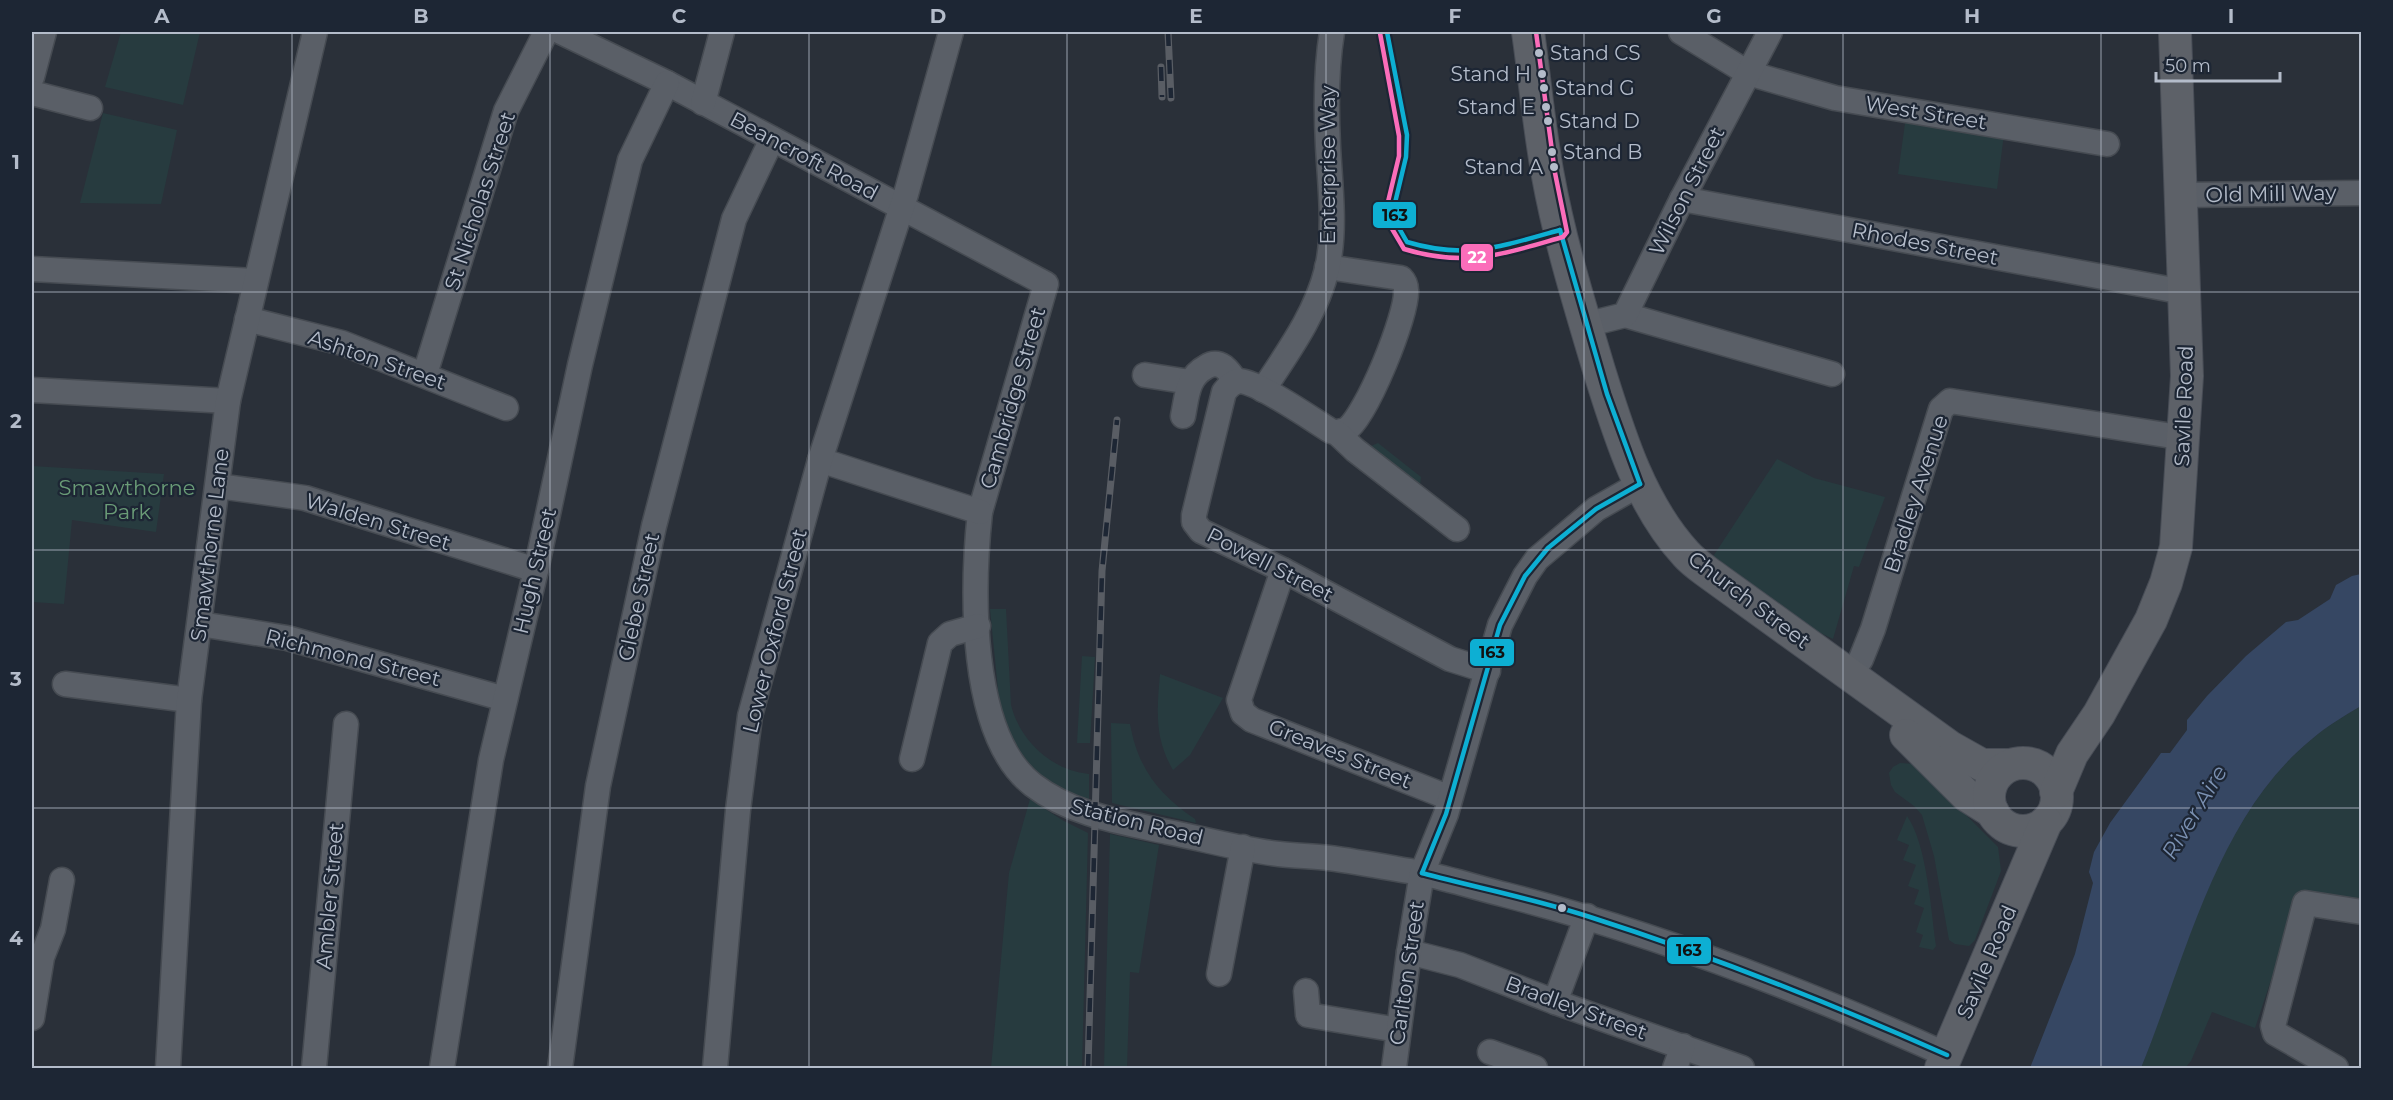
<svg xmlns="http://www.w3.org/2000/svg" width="2393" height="1100" font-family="Montserrat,sans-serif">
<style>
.green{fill:#273b3f}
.water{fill:#364763}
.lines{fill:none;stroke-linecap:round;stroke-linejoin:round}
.minor-casing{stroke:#464b52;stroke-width:27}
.major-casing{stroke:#484d56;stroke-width:34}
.minor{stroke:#5a5f67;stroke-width:24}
.major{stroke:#5d6168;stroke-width:32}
.rail-casing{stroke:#595d64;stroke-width:7}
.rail{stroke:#1d2634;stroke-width:4.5;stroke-dasharray:14;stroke-linecap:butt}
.bus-1-casing{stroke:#1d2634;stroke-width:9}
.bus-2-casing{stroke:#1d2634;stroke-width:9}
.bus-1{stroke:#0dafd3;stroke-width:4.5}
.bus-2{stroke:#fb6dba;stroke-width:4.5}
.grid{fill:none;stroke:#b4bcca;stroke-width:1.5;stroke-opacity:0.55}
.bus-dot{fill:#b4bcca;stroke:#1d2634;stroke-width:2}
.labels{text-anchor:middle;stroke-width:4.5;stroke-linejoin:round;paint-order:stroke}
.bus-label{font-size:20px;fill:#b4bcca;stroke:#1d2634;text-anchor:start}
.street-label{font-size:21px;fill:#b4bcca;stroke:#1d2634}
.park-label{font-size:21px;fill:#6a9c77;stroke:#1d2634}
.water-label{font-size:22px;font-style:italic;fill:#7b91b2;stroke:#1d2634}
.line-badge{stroke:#1d2634;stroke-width:2}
.badge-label{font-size:16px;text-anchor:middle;font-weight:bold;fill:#fff}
.pale-badge-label{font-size:16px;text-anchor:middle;font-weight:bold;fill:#111}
.neatline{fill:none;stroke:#b4bcca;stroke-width:2}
.grid-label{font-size:20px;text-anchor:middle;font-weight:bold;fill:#b4bcca}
</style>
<rect width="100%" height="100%" fill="#2a3039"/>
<g class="green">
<polygon points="121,32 200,32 183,105 105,87"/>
<polygon points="1907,109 2005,126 1997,189 1898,174"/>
<polygon points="103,113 177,130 161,204 80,203"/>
<polygon points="1378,443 1421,477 1420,485 1368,454 1371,446"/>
<polygon points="1777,459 1814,478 1885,497 1859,567 1854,566 1833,639 1800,623 1712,558"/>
<polygon points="32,466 164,474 156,532 72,520 64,604 32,602"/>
<path d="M990,609H1006L1011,705C1020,741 1051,770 1089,774V802L1065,797L1020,760L1000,710Z"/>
<polygon points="1082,656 1095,657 1090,743 1077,743"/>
<path d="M1160,674L1223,698L1190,755L1173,770C1154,738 1157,709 1160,674Z"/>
<path d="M2361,706V911L2297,902L2255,1028L2212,1012L2191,1061L2185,1068H2141C2185,958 2216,817 2312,739C2327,726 2344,716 2361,706Z"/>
<path d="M1111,723L1130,724C1138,768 1158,794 1195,819L1196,823L1112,803Z"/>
<polygon points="1900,763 1915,764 1998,847 2001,871 1975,940 1969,946 1955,944 1949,940 1934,856 1922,815 1914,806 1895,792 1891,785 1889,773 1893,767"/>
<polygon points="1030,799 1062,820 1088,833 1082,1068 991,1068 1009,873"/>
<path d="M1907,816C1927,844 1931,911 1936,946L1933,950L1919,947L1923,935L1916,932L1924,908L1914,904L1919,890L1908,886L1916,865L1903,860L1909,845L1897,840Z"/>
<polygon points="1110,834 1159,845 1139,973 1130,972 1127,1068 1104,1068"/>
</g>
<path class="water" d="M2361,574V706C2344,716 2327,726 2312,739C2216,817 2186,958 2141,1068H2030L2075,954L2093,883L2089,872L2094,852L2110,823L2161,753H2170L2187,730V720L2207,696L2246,656L2286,622L2298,620L2330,599L2336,585L2352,576Z"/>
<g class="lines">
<defs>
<g id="minor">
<path d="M561,32L667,83L1046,284L980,512C972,587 968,735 1033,785C1072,815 1122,822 1168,832C1205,839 1242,850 1279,854C1295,856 1312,856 1329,858C1359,862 1391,868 1421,873C1450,879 1478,888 1506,895C1658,934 1805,991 1947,1055"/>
<polyline points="1681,32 1748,73 1835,98 2107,144"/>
<polyline points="32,77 44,32"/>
<polyline points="32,93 90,108"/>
<polyline points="703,103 722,32"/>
<polyline points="2180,195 2362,193"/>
<polyline points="1682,199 2168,289"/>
<path d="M1327,267L1401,278C1405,282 1406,285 1406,290C1408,314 1366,417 1346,430C1345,430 1337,432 1337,433"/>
<polyline points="32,269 255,281"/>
<polyline points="1625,315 1832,374"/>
<polyline points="247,319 342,343 506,408"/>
<polyline points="1585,325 1625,315 1682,199 1770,32"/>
<polyline points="425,374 506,111 546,32"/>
<polyline points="1145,375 1190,382"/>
<polyline points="32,390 228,401"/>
<path d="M1263,390C1288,352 1316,314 1327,269C1336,229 1330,186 1328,146C1326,108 1326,68 1332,32"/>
<path d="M1183,416C1187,396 1187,377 1206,367C1212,363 1218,363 1224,367C1229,371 1233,377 1236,382"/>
<polyline points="820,460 980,512"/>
<polyline points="218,486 305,498 536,570"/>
<path d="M1457,529L1355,450L1337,433L1331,431C1313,420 1257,381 1239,381C1232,382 1228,387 1224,392L1194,515V522L1201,531L1283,570L1450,659L1488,671"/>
<polyline points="1283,570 1239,700 1243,713 1252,720 1450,798"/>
<polyline points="200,624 287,638 505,699"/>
<polyline points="1850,675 1861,659 1873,629 1941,409 1950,401 2185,438"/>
<polyline points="65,684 189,700"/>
<polyline points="912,759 940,643 950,634 978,626"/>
<polyline points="1409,952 1460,965 1555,1002 1742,1068"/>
<polyline points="1219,974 1243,847"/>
<polyline points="1306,991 1308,1015 1398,1030"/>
<polyline points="1555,1002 1587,916"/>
<polyline points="32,1018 42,957 53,929 62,880"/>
<polyline points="1490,1052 1535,1068"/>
<polyline points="168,1068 189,700 228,401 315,32"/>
<polyline points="314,1068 346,724"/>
<polyline points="442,1068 491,760 536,570 580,365 630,160 667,83"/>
<polyline points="560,1068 598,786 654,526 734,219 772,139"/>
<polyline points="715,1068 738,810 750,716 820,460 906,194 951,32"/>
<polyline points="1394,1068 1409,952 1422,873 1446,814 1500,625 1525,576 1537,559 1596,509 1640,484"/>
<polyline points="1675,1068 1683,1046"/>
<polyline points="2336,1068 2275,1033 2273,1026 2305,903 2362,912"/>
</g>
<g id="major">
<path d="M1528,32C1535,80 1539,128 1548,176C1560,242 1580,306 1599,370C1619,434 1640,504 1686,554C1693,562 1702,568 1710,574L1950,747L1982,765H2010"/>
<polyline points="1906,735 1966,795 1993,812"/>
<circle cx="2023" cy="797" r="34"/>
<polyline points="2056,792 2072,754 2099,714 2151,620 2166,583 2176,547 2187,376 2175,32"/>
<polyline points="1941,1068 2046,822"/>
</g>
</defs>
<use href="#minor" class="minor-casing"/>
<use href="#major" class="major-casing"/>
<use href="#minor" class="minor"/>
<use href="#major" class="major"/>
<defs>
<g id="rail">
<polyline points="1168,32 1171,98"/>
<polyline points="1161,67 1162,97"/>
<polyline points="1088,1068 1102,571 1117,420"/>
</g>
</defs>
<use href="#rail" class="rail-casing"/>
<use href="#rail" class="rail"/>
<defs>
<g id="bus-1">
<path d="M1387,32L1407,135L1406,157L1394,207L1395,221L1407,242C1467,260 1502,246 1560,230"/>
<polyline points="1560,230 1607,394 1640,484"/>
<path d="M1422,873C1478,888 1535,899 1590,917C1712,956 1830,1003 1947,1055"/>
<polyline points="1422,873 1446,814 1500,625 1525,576 1548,548 1596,509 1640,484"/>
</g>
<path id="bus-2" d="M1380,33L1399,136V156L1387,206L1388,222L1404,249C1466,268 1503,254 1563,237L1567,232L1555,173L1536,32"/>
</defs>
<use href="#bus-1" class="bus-1-casing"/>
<use href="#bus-2" class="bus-2-casing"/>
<use href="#bus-1" class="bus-1"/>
<use href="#bus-2" class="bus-2"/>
</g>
<path class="grid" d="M292,32V1068M550,32V1068M809,32V1068M1067,32V1068M1326,32V1068M1584,32V1068M1843,32V1068M2101,32V1068M32,292H2362M32,550H2362M32,808H2362"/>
<g class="bus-dot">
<circle cx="1539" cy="53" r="5"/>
<circle cx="1542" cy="74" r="5"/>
<circle cx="1544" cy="88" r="5"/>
<circle cx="1546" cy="107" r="5"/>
<circle cx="1548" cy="121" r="5"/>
<circle cx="1552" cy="152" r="5"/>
<circle cx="1554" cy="167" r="5"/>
<circle cx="1562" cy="908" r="5"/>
</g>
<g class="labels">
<g class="bus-label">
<text x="1550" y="60">Stand CS</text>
<text x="1531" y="81" text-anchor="end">Stand H</text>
<text x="1555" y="95">Stand G</text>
<text x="1535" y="114" text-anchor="end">Stand E</text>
<text x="1559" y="128">Stand D</text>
<text x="1563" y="159">Stand B</text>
<text x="1543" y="174" text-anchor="end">Stand A</text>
</g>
<g class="street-label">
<text transform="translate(1926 113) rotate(9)" y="7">West Street</text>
<text transform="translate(804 156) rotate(28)" y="7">Beancroft Road</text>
<text transform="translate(1328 165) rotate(-90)" y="7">Enterprise Way</text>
<text transform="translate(1687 191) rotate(-63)" y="7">Wilson Street</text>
<text transform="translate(2271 194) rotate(-1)" y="7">Old Mill Way</text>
<text transform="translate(480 201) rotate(-72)" y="7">St Nicholas Street</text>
<text transform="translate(1925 244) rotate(11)" y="7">Rhodes Street</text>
<text transform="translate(377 360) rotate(19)" y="7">Ashton Street</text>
<text transform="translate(1013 398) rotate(-74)" y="7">Cambridge Street</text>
<text transform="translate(2184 406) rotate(-88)" y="7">Savile Road</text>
<text transform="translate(1916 494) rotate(-72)" y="7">Bradley Avenue</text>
<text transform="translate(378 522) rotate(17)" y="7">Walden Street</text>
<text transform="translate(210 545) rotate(-83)" y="7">Smawthorne Lane</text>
<text transform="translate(1270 565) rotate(27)" y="7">Powell Street</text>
<text transform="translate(535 571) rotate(-77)" y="7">Hugh Street</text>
<text transform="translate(639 597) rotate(-78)" y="7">Glebe Street</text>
<text transform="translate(1749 600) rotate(37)" y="7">Church Street</text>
<text transform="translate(775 631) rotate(-76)" y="7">Lower Oxford Street</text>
<text transform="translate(353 658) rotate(14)" y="7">Richmond Street</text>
<text transform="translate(1340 754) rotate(22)" y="7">Greaves Street</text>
<text transform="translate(1137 822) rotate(14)" y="7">Station Road</text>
<text transform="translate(330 896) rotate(-85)" y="7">Ambler Street</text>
<text transform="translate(1987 962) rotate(-67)" y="7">Savile Road</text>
<text transform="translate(1407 973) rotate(-82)" y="7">Carlton Street</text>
<text transform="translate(1576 1008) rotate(20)" y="7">Bradley Street</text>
</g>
<g class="park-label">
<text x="127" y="495">Smawthorne<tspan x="127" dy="24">Park</tspan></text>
</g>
<g class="water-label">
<text transform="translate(2194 812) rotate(-59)" y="8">River Aire</text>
</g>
</g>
<g class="line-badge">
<rect x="1372" y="201" width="45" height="28" rx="6" fill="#0dafd3"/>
<rect x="1460" y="243" width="34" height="29" rx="6" fill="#fb6dba"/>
<rect x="1469" y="638" width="46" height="29" rx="6" fill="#0dafd3"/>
<rect x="1666" y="936" width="46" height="29" rx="6" fill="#0dafd3"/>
</g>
<g class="badge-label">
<text x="1477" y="263">22</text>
</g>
<g class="pale-badge-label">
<text x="1395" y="221">163</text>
<text x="1492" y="658">163</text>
<text x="1689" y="956">163</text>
</g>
<rect width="2393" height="1100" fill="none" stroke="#1d2634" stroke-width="66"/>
<path d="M2156 72v9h124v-9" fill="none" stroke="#b4bcca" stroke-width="3"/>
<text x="2165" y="72" font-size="18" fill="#b4bcca" stroke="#1d2634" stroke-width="4.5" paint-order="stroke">50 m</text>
<rect x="33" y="33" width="2327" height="1034" class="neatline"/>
<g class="grid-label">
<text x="162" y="23">A</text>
<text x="421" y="23">B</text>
<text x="679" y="23">C</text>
<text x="938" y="23">D</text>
<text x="1196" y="23">E</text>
<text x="1455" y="23">F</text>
<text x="1714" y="23">G</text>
<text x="1972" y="23">H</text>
<text x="2231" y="23">I</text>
<text x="16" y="169">1</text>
<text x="16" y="428">2</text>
<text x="16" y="686">3</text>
<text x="16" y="945">4</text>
</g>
</svg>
